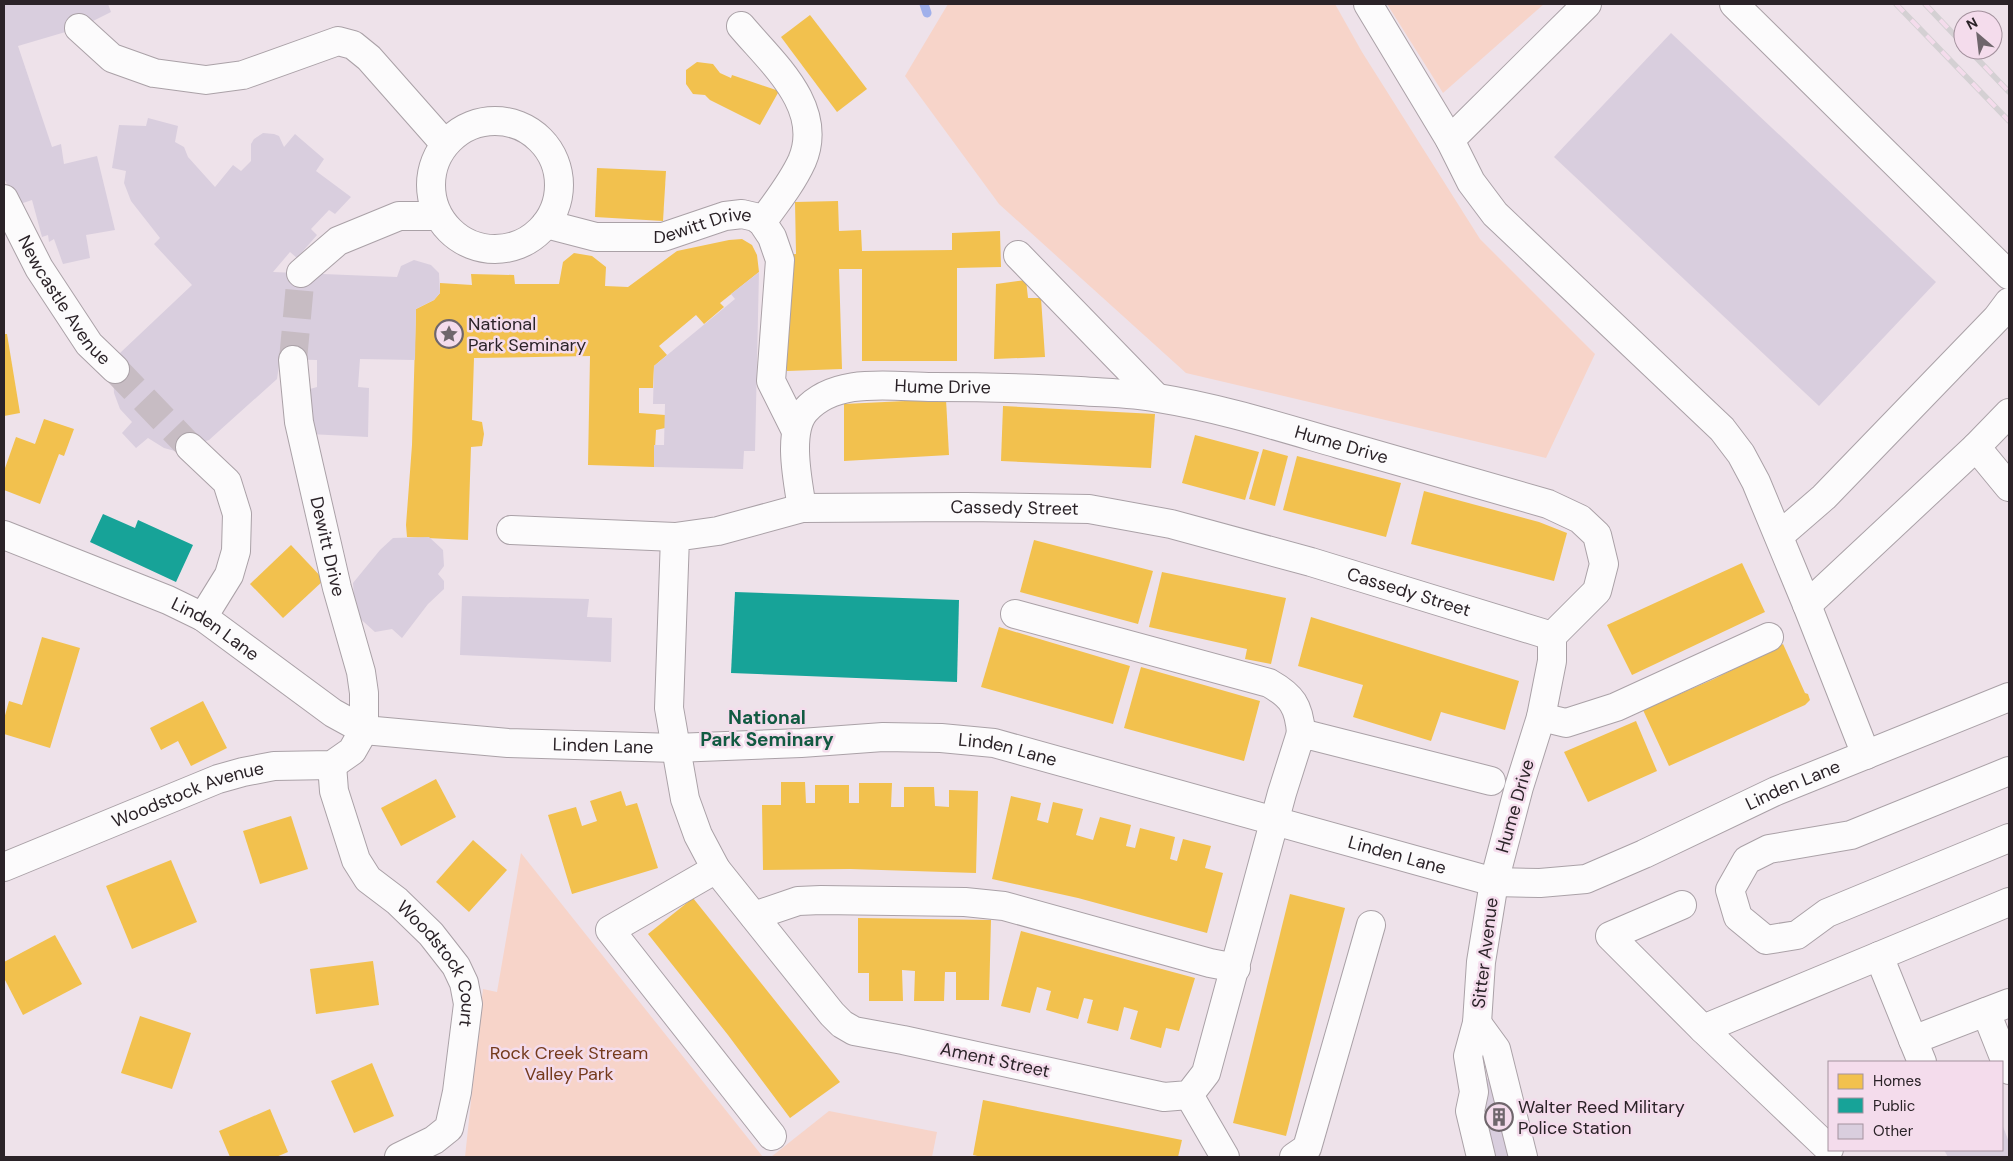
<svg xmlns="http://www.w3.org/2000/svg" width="2013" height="1161" font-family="'DM Sans',sans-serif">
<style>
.green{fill:#f7d4c9}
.homes{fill:#f2c14e}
.public{fill:#17a398}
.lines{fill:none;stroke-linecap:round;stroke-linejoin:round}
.stream{stroke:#a0b0eb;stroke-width:9}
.building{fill:#d9cede}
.minor-tunnel{stroke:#c7bcc3;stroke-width:28;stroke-dasharray:28 14;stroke-linecap:butt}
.minor-casing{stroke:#aaa1a7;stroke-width:30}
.minor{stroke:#fcfbfc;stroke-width:28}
.rail-casing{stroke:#d4d0d3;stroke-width:5.5}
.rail{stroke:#f4dcec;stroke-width:4;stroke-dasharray:11;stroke-linecap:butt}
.labels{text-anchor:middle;stroke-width:5;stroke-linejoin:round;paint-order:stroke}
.street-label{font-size:18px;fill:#2b2328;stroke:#f4dcec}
.poi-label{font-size:18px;fill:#2b2328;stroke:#f4dcec;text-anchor:start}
.park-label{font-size:18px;fill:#743a1c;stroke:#f4dcec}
.neighbourhood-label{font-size:19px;font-weight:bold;fill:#125a42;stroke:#f4dcec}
</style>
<rect width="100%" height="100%" fill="#eee2ea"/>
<g class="green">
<polygon points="948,4 1335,4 1362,52 1480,239 1595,354 1546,458 1186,373 999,204 905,76"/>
<polygon points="1387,4 1544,4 1443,93"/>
<polygon points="521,853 763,1157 465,1157 483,989 497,992"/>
<polygon points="829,1111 937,1132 932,1157 771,1157"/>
</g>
<g class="homes">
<polygon points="810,15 867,89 837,112 781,37"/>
<polygon points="697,62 713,64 720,73 731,78 732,75 779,91 760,125 710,100 705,95 693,94 686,84 686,70"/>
<polygon points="597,168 666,171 663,221 595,217"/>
<polygon points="838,201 839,231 861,230 862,251 952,250 952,233 1000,231 1001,267 957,268 957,361 862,361 862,269 839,269 842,369 787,371 784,255 796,254 795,202"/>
<polygon points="742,239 752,245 757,255 759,272 720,303 724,307 704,324 696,315 659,346 667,355 654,366 653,388 639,388 639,413 665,415 665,428 656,430 654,467 588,465 590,356 474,358 472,420 482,422 484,434 482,446 471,447 468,540 407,537 406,525 412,445 416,309 434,300 440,293 440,283 472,285 471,274 514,275 515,284 559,284 563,262 574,253 592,256 606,267 605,286 628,287 677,251 729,240"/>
<polygon points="1026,280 1028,298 1041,298 1045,357 994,359 996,284"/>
<polygon points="4,334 7,334 20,413 4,416"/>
<polygon points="946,399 949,455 844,461 844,404"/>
<polygon points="1003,406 1155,414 1151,468 1001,461"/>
<polygon points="44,419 74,429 64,456 59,454 40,504 4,490 4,471 16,437 35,444"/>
<polygon points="1195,435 1259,452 1245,500 1182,483"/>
<polygon points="1263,449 1288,456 1275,506 1249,499"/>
<polygon points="1297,456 1401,483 1386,537 1283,510"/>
<polygon points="1424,491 1539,522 1567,533 1554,581 1411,544"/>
<polygon points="1034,540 1153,571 1138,624 1020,592"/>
<polygon points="291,545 324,580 283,618 250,584"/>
<polygon points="1742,563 1765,612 1632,675 1607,625"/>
<polygon points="1162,572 1286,598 1271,664 1245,659 1247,649 1149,627"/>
<polygon points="1311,617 1519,681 1505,730 1441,712 1431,741 1353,717 1363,685 1298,666"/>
<polygon points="999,627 1130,666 1113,724 981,687"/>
<polygon points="42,637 80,648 50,748 4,734 4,719 9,701 22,705"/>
<polygon points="1783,644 1805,693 1808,694 1810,700 1805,705 1669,766 1643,710 1714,679"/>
<polygon points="1141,667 1260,701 1244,761 1124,728"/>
<polygon points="203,701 227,748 191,766 178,741 161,750 150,728"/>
<polygon points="1636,721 1657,771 1588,802 1564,752"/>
<polygon points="436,779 456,817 401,846 381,808"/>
<polygon points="781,782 805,782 806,803 815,803 815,785 849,785 849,803 859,803 859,783 892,783 891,807 904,807 904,787 934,787 935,806 949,807 949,790 978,791 976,873 850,869 763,870 762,805 781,805"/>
<polygon points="621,791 626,806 637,803 658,868 572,894 548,815 576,807 582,826 597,821 590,801"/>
<polygon points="1011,796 1041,803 1037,820 1048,823 1053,802 1083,809 1076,835 1093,840 1100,817 1131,825 1126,846 1135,848 1140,828 1175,837 1170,859 1177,861 1183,839 1211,846 1205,868 1223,873 1207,933 1078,898 992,879"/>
<polygon points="291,816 308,869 260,884 243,831"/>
<polygon points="473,840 507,870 469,912 436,882"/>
<polygon points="171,860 197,922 132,949 106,886"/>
<polygon points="1290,894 1345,908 1286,1136 1233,1123"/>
<polygon points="693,898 840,1082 790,1118 728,1035 648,934"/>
<polygon points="858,918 991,920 989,1000 956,1000 956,972 945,972 944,1001 914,1001 915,971 902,970 903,1001 869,1001 869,973 858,973"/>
<polygon points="1021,931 1195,978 1179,1031 1166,1028 1161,1048 1130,1039 1138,1011 1124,1007 1118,1031 1087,1023 1093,1000 1084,998 1078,1019 1046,1010 1051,991 1037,987 1030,1013 1001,1006"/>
<polygon points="55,935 82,984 23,1015 4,978 4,962"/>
<polygon points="373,961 379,1005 316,1014 310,969"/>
<polygon points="140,1016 191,1033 172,1089 121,1073"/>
<polygon points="372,1063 394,1116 354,1133 331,1081"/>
<polygon points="983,1100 1182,1140 1178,1157 982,1157 973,1155"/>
<polygon points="270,1109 288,1152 276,1157 230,1157 219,1131"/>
</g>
<g class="public">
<polygon points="103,514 135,528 138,520 193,545 176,582 90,542"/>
<polygon points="735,592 959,600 957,682 731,673"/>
</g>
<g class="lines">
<polyline class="stream" points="924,4 927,13"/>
</g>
<g class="building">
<polygon points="4,4 108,4 111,12 79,28 18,46 52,147 61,144 64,164 97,156 115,230 86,235 90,258 63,264 54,239 49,242 48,235 42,237 32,200 17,205 4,178"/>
<polygon points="1671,33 1936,282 1819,406 1554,157"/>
<polygon points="148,118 178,126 175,142 184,147 188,157 215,187 233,165 241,171 251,161 251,144 254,139 263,133 274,134 279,136 284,147 295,134 324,159 316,171 351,197 335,214 329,210 311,229 317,235 297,258 290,252 273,272 397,277 401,266 414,260 431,265 439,273 440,293 434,300 416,309 415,360 360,359 358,387 369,388 368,437 309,434 310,389 317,387 317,360 280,359 277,379 209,440 175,451 164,448 148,438 136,448 122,433 132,422 120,409 114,393 113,375 120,353 192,285 154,244 160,238 131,201 124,183 126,171 112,168 119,125 146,126"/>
<polygon points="759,272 755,451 744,451 743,469 654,467 654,445 664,445 665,404 653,404 654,366 735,299 731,294"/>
<polygon points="429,537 443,550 444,566 438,574 444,581 444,589 428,604 402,638 392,629 375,632 355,614 353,583 380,550 393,538"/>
<polygon points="462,596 589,599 587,617 612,618 611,662 460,655"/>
<polygon points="1496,1077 1523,1157 1489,1157 1480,1118 1488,1116 1480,1081"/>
<polygon points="2002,1124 2009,1142 2009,1157 1948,1157 1944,1150 2002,1150"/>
</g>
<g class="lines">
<g class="minor-tunnel">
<polyline points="293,360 301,273"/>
<polyline points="115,369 190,447"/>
</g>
<defs>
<g id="minor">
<polyline points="1368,4 1450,140 1471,182 1495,214 1722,429 1741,454 1756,482 1807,605 1866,755"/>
<polyline points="1734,4 2009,275"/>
<path d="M741,26C772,63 825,107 802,161C792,183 776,203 762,222"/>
<polyline points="79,28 112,58 154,73 206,80 243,75 338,41 353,45 369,58 445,144"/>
<circle cx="495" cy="185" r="64"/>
<polyline points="1450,140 1587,4"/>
<path id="s1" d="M4,199L39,268L89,344L115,369"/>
<path id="s2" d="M546,224L596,237H663L725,216L742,214L755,217L762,222L772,237L780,260L771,381L795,429"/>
<polyline points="1018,255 1156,397"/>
<polyline points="301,273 338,241 399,216 438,216"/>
<path id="s3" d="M293,360L299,422L309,466L337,588L361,672L364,693V730"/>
<polyline points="190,447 227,482 237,514 236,551 229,575 203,617"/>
<polyline points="1976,447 2009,413"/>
<path id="s4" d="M802,508C798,482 787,432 805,411C836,376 892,387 933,387C982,387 1031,388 1080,391C1106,393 1133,393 1158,398C1220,408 1280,427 1339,444C1409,464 1478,484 1548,504L1580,519L1597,535L1604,564L1597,591L1552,636V661L1541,717L1519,787L1494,882L1481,962L1477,1023L1468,1056L1474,1092L1470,1111L1481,1157"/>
<polyline points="511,530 675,537"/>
<path id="s5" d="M4,535L168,600L203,617L333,713L364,730L508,743L675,748L801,743L883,737L941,738L994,743L1494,882L1540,883L1586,879L1644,854L1776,791L2009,697"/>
<polyline points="1779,536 1824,497 1997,318 2009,302"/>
<polyline points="1807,605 1976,447 2009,487"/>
<path d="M1015,614L1269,683C1292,696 1299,706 1301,733"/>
<polyline points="1541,717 1566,723 1616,707 1769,637"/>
<path id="s6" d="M332,765L334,791L356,860L368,879L397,901L431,934L456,966L464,983L468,1004L457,1092L449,1128L434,1140L399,1157"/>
<polyline points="2009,771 1851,835 1769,849 1747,860 1730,890 1738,917 1766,940 1797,935 1827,913 2009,838"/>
<path id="s7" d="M1491,781L1301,733L1282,793L1206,1073L1189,1095L1164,1097L903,1040L854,1031L842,1024L832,1014L716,869L698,835L685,799L669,708L675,537L718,531L802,508L966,507L1089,509L1171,524L1311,562L1552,636"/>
<path id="s8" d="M4,867L218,779L243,772L274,766L332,765L352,751L364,730"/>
<polyline points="716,869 610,930 772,1136"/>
<polyline points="2009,902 1879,956 1913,1040 2009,1003"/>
<polyline points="1682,905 1610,936 1703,1029 1879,956"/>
<polyline points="754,916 798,901 821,900 965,902 1004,906 1210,963 1236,968"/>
<polyline points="1986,1012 2009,1070"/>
<polyline points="1477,1023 1496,1049 1523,1157"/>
<polyline points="1703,1029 1829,1149"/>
<polyline points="1913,1040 1922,1062"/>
<polyline points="1189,1095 1225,1157"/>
<polyline points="1294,1157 1307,1148 1371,925"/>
</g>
</defs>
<use href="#minor" class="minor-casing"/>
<use href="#minor" class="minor"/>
<defs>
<g id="rail">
<polyline points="1896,4 2009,121"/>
<polyline points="1925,4 1963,44"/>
<polyline points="1969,50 2009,92"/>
</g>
</defs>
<use href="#rail" class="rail-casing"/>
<use href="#rail" class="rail"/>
</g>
<defs>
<symbol id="sight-ring" viewBox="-11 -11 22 22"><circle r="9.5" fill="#f4dcec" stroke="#6f666c" stroke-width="1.5"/><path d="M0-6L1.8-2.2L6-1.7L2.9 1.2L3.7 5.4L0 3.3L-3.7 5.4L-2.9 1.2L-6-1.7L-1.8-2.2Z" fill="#6f666c"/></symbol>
<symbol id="building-ring" viewBox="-11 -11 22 22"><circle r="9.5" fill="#f4dcec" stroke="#6f666c" stroke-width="1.5"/><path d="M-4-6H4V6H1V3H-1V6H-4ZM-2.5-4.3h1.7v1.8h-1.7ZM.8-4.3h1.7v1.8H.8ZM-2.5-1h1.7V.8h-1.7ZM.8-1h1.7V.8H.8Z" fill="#6f666c"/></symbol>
</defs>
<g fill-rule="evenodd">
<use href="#sight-ring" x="433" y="318" width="32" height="32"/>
<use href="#building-ring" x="1483" y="1101" width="32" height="32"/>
</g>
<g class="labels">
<g class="street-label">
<text dy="6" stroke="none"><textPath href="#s2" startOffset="160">Dewitt Drive</textPath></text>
<text dy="6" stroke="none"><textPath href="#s1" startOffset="118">Newcastle Avenue</textPath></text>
<text dy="6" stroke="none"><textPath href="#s4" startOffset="244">Hume Drive</textPath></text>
<text dy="6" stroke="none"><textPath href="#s4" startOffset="649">Hume Drive</textPath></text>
<text dy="6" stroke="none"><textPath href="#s7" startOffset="1816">Cassedy Street</textPath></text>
<text dy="6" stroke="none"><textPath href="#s3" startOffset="190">Dewitt Drive</textPath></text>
<text dy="6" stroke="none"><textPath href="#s7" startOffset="2221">Cassedy Street</textPath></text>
<text dy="6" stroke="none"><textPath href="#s5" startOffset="232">Linden Lane</textPath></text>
<text dy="6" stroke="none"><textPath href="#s5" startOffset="652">Linden Lane</textPath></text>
<text dy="6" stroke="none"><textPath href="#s5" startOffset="1058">Linden Lane</textPath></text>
<text dy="6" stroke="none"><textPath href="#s5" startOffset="1882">Linden Lane</textPath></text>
<text dy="6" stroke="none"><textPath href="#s8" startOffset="198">Woodstock Avenue</textPath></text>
<text transform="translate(1515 806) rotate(-74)" y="6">Hume Drive</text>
<text dy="6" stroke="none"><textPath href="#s5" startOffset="1462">Linden Lane</textPath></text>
<text transform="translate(1485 953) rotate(-83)" y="6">Sitter Avenue</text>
<text dy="6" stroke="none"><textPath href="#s6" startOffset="235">Woodstock Court</textPath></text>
<text transform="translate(995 1060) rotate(12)" y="6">Ament Street</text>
</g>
<g class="poi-label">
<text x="468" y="330">National<tspan x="468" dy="21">Park Seminary</tspan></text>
<text x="1518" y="1113">Walter Reed Military<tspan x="1518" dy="21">Police Station</tspan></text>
</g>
<g class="park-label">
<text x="569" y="1059">Rock Creek Stream<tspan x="569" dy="21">Valley Park</tspan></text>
</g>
<g class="neighbourhood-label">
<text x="767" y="724">National<tspan x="767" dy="22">Park Seminary</tspan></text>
</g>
</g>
<rect width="2013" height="1161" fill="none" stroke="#2b2328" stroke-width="10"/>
<rect x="1828" y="1061" width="175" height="90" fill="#f4dcec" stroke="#a4929e"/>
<rect x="1838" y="1074" width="25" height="15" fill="#f2c14e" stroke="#a4929e"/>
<text x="1873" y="1086" font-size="15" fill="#2b2328">Homes</text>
<rect x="1838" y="1098" width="25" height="15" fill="#17a398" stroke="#a4929e"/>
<text x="1873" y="1111" font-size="15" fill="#2b2328">Public</text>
<rect x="1838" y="1124" width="25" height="15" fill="#d9cede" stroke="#a4929e"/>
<text x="1873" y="1136" font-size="15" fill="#2b2328">Other</text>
<g transform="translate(1978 35) rotate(332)"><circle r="24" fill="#f4dcec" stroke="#a4929e"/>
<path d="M0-4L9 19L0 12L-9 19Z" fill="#6f666c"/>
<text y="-8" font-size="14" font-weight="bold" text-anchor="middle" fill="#2b2328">N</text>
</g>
</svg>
